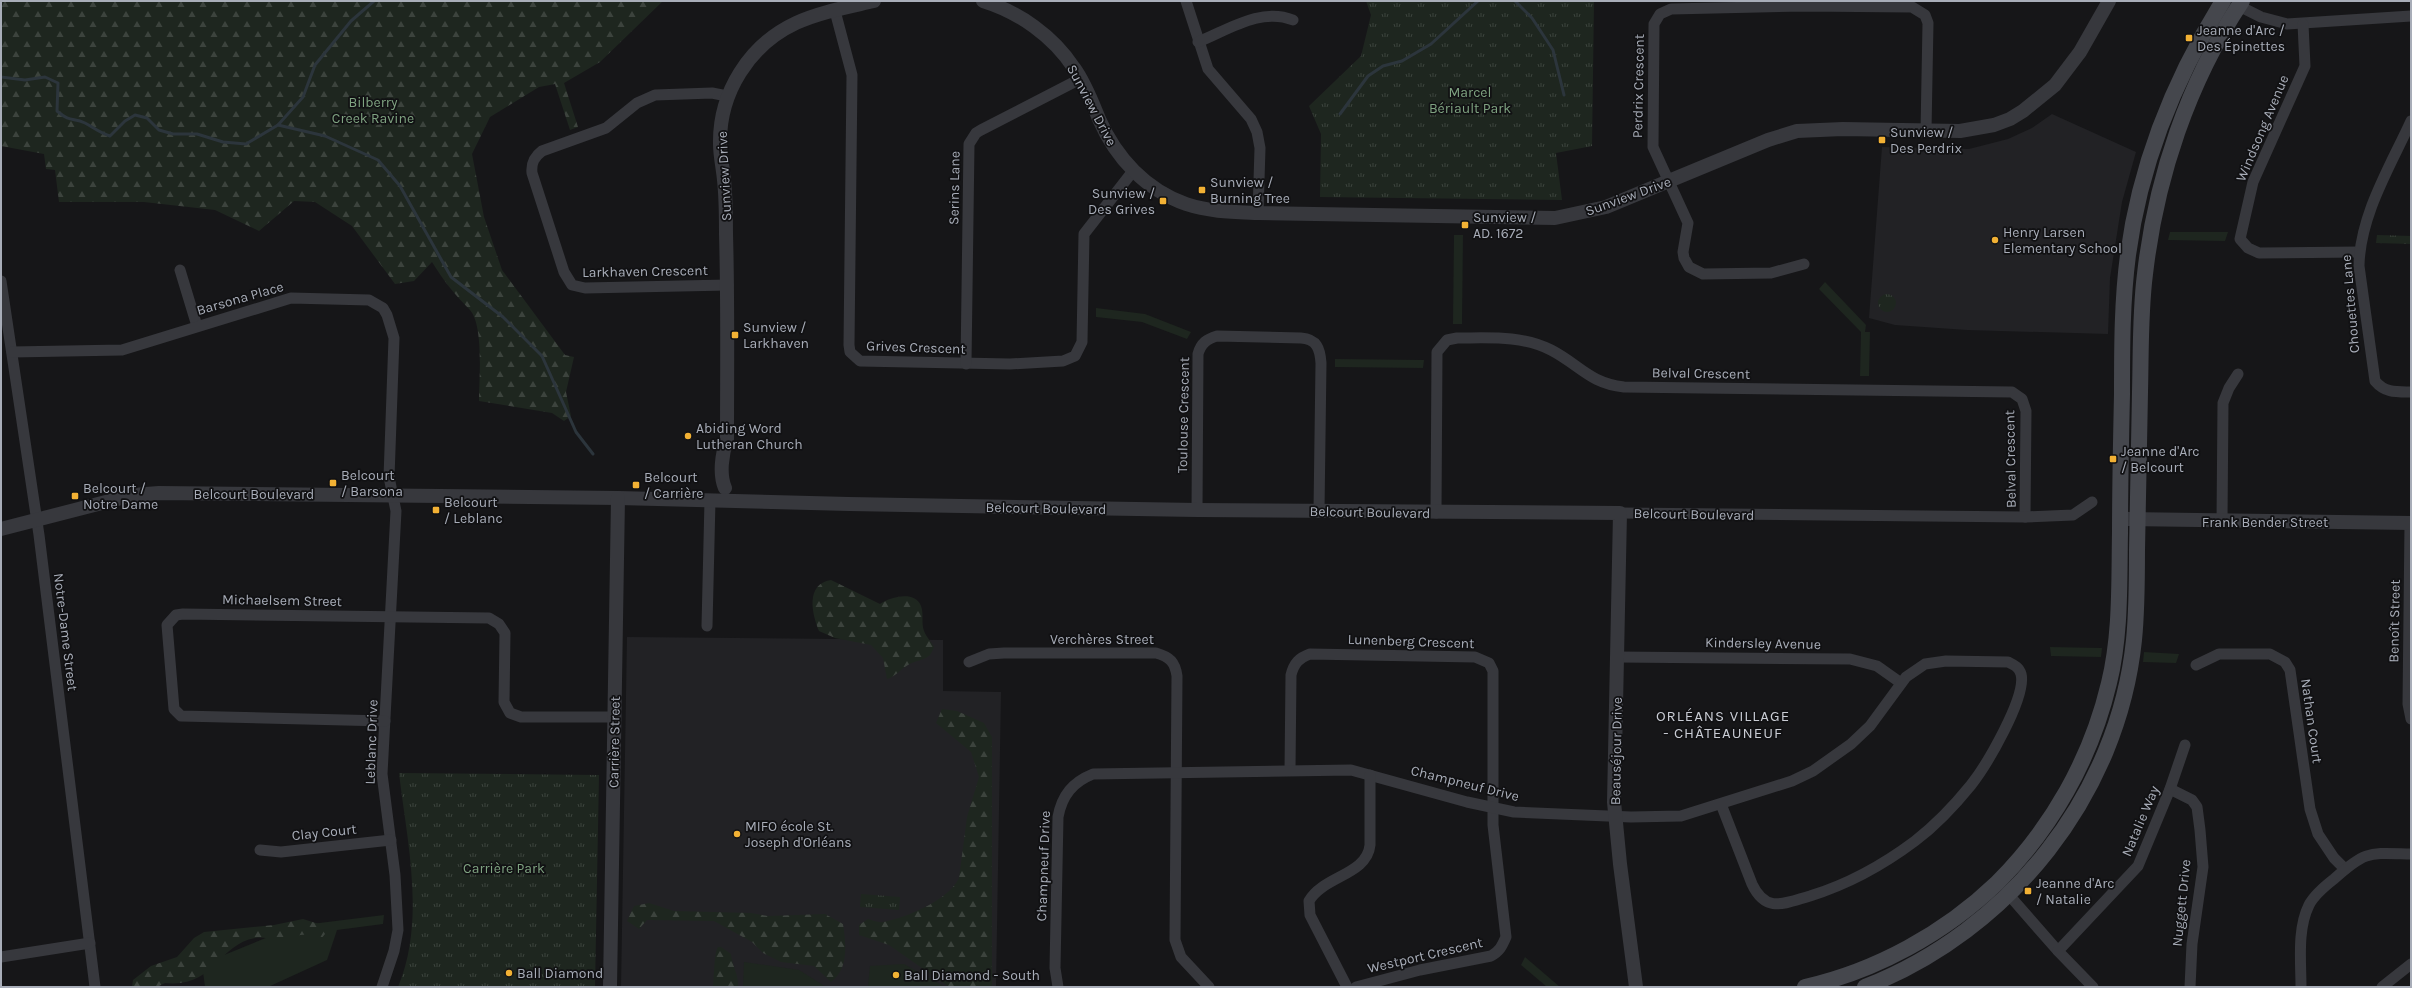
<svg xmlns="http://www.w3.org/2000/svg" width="2412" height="988" font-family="Karla,sans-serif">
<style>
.built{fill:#222225}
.grass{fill:#1e261f}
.forest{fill:url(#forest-firs)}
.park{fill:url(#park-tufts)}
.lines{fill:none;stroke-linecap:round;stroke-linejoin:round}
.stream{stroke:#2c353c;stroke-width:3}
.minor{stroke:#37383d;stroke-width:11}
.tertiary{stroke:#37383d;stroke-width:14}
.secondary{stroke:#45474d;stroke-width:16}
.poi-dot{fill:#f2b134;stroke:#111113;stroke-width:1.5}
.labels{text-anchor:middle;stroke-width:3.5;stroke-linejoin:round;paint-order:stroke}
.poi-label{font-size:14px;fill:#a8adb8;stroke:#111113;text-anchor:start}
.street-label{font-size:14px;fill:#a8adb8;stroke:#111113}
.park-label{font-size:14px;fill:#7fa381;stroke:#111113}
.neighbourhood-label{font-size:15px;letter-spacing:1px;fill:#c9ccd4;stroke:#111113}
</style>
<defs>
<pattern id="forest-firs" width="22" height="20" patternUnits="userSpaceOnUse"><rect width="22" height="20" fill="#1e261f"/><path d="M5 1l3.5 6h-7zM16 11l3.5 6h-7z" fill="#3c433d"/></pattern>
<pattern id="park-tufts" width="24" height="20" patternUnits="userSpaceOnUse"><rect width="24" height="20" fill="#1e261f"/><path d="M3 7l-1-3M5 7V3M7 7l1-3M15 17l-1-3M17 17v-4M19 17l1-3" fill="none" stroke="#3c433d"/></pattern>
</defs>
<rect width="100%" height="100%" fill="#161618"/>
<g class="built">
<polygon points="2052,114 2136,152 2122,202 2110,278 2108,334 1967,330 1895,325 1869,318 1882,147 1969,149 2008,139 2032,128"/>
<polygon points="627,637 943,640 943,691 1001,692 996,987 621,987"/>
</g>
<g class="grass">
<polygon points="2170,232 2228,232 2225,241 2168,240"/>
<polygon points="1454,235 1463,235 1462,324 1453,324"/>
<polygon points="1825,282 1866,325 1865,332 1870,332 1869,376 1860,376 1861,332 1819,289"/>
<polygon points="1096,308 1145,314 1191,332 1187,339 1142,322 1096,317"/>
<polygon points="1335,359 1424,360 1423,368 1335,367"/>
<polygon points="2050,647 2102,648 2101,657 2051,656"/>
<polygon points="2144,652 2179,654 2176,663 2143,662"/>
<polygon points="384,915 383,924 337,930 327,960 268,987 205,987 202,964 295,926"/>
<polygon points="1525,957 1560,987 1547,987 1521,965"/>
<polygon points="744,962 799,970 826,987 743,987"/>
<polygon points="904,964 940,984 944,987 868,987 870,966"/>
</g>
<g class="forest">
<path d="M1,1H663L600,62L564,83L578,127L570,130L555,84L539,87L490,117L472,154L484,217L502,270L565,355L574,357L566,392L571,416L564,421L552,413L479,401C479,380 484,326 470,310C455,295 443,280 432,262L414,281L395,284L352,226L315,202L294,201L259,231L215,210L144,202H59L55,170L46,169L44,154L1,146Z"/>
<path d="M831,580L880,604C890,597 915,590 921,606C924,614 921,623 924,631C926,636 931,642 934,647C929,662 920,658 908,665C900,669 897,676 887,679L883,658L871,645L835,638L819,631C812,614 805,584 831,580Z"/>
<path d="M942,709L957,711L984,723L992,737V987H949L889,945L859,935V925L868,919C872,920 879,923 883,922C906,918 949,900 959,878L967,817L979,777L971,752L936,723Z"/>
<path d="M649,903L674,911L751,913L768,916L825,914L843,924C846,943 849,969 831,982L814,966L781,962L763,953L752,942L714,921L647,920L639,929L627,921L634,906Z"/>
<path d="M303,919L319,924L325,934L321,939C303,930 300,937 282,939C273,941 263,936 255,938C217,945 215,988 165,983L157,987H132L133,980L151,966L177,957L194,938L204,932L274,925Z"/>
<path d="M718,947H721L731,954C732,966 739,975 738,987H713C714,977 714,953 718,947Z"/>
</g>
<g class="park">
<polygon points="1366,1 1594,1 1592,146 1556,153 1562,200 1320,197 1321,134 1309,106 1361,56 1371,15"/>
<polygon points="2377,235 2411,236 2411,244 2376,243"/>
<circle cx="1887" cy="303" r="9"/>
<path d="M399,773L599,775L595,987H398C426,920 407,842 399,773Z"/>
<polygon points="861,894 900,897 899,910 860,907"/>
</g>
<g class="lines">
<g class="stream">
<polyline points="1515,1 1532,18 1553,50 1564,95"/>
<path d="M1,77L25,80L45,77L58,83L57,111C71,123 73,117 85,123C94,128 100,133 110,136L125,121L135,115L147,118L159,130L173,134H197L223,142L246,144L278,125L303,97L315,65L351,21L374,1"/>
<polyline points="1340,114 1368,76 1383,66 1402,61 1431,44 1478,1"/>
<polyline points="278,125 325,136 378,160 400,186 451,277 503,317 542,356 576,432 593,454"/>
</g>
<g class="minor">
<polyline points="1186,1 1208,69 1251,119 1257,132 1260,148 1258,213"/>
<polyline points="2239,6 2261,17 2287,24 2411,16"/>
<polyline points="835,11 852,75 849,345 850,352 860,361 1010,364 1063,361 1075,356 1082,342 1084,234 1133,171"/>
<polyline points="2303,24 2305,66 2253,182 2240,239 2248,248 2259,253 2359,252"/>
<path d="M1198,42C1228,30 1261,7 1293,20"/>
<path d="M727,96L712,93L655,95L637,103L606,128L542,151C534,157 531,163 532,173L564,272L572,285L585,288L728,285"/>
<path d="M2411,121C2390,167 2360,215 2359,266L2375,381C2385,393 2396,392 2411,392"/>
<polyline points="1804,264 1771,273 1703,274 1689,267 1684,258 1683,252 1688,223 1653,147 1654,24 1660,14 1671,9 1804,6 1912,7 1925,15 1928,23 1926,131"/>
<polyline points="180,270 197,326"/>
<polyline points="1,281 39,535 95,987"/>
<polyline points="12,352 122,350 291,298 369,300 383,308 387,315 394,338 389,477 396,511 382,774 395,875 398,930 394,951 382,987"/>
<polyline points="966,364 969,144 976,133 981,130 1080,79"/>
<path d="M1197,510L1198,354C1201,343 1207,339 1217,336L1301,338C1317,339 1320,349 1321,363L1319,511"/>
<path d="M1436,513L1437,352L1447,340L1457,338C1488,338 1522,335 1551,350C1580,365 1589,383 1624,387L2012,392L2022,399L2026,411L2025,517"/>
<polyline points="1620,513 2025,517 2073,515 2092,502"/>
<polyline points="2222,522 2223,403 2229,388 2238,374"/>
<polyline points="2410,523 2408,704 2411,719"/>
<polyline points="707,626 710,500"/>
<polyline points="1618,657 1850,659 1877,666 1901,683"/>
<path d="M969,662L989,654L1004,653H1156C1170,657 1175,662 1177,676L1175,940L1181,957L1209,987"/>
<polyline points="2196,665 2219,654 2270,654 2285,662 2290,670 2310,809 2318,834 2334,858 2345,869"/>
<polyline points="385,721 181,716 174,709 167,625 176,615 183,614 489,618 499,624 505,633 504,702 510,713 521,717 615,717"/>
<path d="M1290,770L1291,675C1294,663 1299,658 1310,654L1475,657L1489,663L1493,671V825L1506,937C1502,946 1500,951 1491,956L1420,970L1356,987"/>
<polyline points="2170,789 2192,800 2197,807 2200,830 2203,867 2192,944 2190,987"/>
<polyline points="260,850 281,852 391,840"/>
<polyline points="2009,895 2058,951"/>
<polyline points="1,957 90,943"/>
<path d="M1058,987L1055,968L1058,817C1062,795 1073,782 1093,774L1351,770L1467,802L1514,812L1631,817L1681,816L1792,781L1813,771L1851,744L1870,726L1906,677L1925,664L1946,661L2008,662C2014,665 2019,667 2021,674C2027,697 1986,766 1971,785C1954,806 1936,825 1915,841C1883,865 1849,884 1810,896C1785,903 1766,914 1752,884L1721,804"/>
<path d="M1347,987L1310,915L1309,901C1323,876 1367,875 1370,845V775"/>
<polyline points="2093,987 2058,951 2138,866 2170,789 2185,745"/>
<path d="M2301,987C2301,962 2297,929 2309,905C2314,895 2325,886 2334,879C2366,850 2369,853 2411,854"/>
<polyline points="2382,987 2411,964"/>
</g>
<g class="tertiary">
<path d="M983,1C1019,12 1053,36 1074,68C1085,83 1092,102 1099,119C1116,158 1146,190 1186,204C1210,212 1234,212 1258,213L1555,218L1606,207L1768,140L1797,131L1843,129L1960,131L1994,125L2010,119L2023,111L2055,85L2080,52L2109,1"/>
<path d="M725,488C719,474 722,454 727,439C727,371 728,303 726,234C726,216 726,198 724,180C723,168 720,156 720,144C719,93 749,45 796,23C820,12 848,7 874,1"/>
<polyline points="2126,519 2411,523"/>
<polyline points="1,529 133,495 159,493 618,498 849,504 1197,510 1620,513 1614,802 1620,864 1636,987"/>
<polyline points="610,987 618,498"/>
</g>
<g class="secondary">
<path d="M1805,987C1876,971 1945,933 1997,883C2052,828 2091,759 2109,683C2121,634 2119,583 2120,533C2120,487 2121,440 2122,394C2122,347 2122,301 2128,255C2140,164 2175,78 2223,1"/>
<path d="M1865,987C2010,930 2118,795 2134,640C2137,610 2137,580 2137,550C2138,497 2139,445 2140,392C2141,353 2140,313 2145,274C2156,178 2188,82 2242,1"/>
</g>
</g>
<g class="poi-dot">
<rect x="2185" y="34" width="8" height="8" rx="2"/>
<rect x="1878" y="136" width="8" height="8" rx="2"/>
<rect x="1198" y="186" width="8" height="8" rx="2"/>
<rect x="1159" y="197" width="8" height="8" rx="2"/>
<rect x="1461" y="221" width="8" height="8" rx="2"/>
<circle cx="1995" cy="240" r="4"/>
<rect x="731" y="331" width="8" height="8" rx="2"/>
<circle cx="688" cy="436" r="4"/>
<rect x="2109" y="455" width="8" height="8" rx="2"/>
<rect x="329" y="479" width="8" height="8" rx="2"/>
<rect x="632" y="481" width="8" height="8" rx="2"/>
<rect x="71" y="492" width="8" height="8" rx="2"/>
<rect x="432" y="506" width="8" height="8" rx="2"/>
<circle cx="737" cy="834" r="4"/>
<rect x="2024" y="887" width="8" height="8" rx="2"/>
<circle cx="509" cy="973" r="4"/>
<circle cx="896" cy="975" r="4"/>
</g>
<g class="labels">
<g class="poi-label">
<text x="2197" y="35">Jeanne d'Arc /<tspan x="2197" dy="16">Des Épinettes</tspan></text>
<text x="1890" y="137">Sunview /<tspan x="1890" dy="16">Des Perdrix</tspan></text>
<text x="1210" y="187">Sunview /<tspan x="1210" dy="16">Burning Tree</tspan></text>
<text x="1155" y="198" text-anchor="end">Sunview /<tspan x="1155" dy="16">Des Grives</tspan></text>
<text x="1473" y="222">Sunview /<tspan x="1473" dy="16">AD. 1672</tspan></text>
<text x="2003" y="237">Henry Larsen<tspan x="2003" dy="16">Elementary School</tspan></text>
<text x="743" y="332">Sunview /<tspan x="743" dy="16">Larkhaven</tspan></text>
<text x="696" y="433">Abiding Word<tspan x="696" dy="16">Lutheran Church</tspan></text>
<text x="2121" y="456">Jeanne d'Arc<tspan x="2121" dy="16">/ Belcourt</tspan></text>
<text x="341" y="480">Belcourt<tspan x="341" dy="16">/ Barsona</tspan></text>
<text x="644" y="482">Belcourt<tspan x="644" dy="16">/ Carrière</tspan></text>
<text x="83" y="493">Belcourt /<tspan x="83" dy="16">Notre Dame</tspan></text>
<text x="444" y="507">Belcourt<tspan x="444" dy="16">/ Leblanc</tspan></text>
<text x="745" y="831">MIFO école St.<tspan x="745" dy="16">Joseph d'Orléans</tspan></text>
<text x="2036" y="888">Jeanne d'Arc<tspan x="2036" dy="16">/ Natalie</tspan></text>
<text x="517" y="978">Ball Diamond</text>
<text x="904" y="980">Ball Diamond - South</text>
</g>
<g class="street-label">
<text transform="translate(1638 86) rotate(-89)" y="5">Perdrix Crescent</text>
<text transform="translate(1092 105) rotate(62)" y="5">Sunview Drive</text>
<text transform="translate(2262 128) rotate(-67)" y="5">Windsong Avenue</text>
<text transform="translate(724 176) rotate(-93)" y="5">Sunview Drive</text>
<text transform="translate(954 188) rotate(-89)" y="5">Serins Lane</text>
<text transform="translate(1628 196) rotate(-20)" y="5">Sunview Drive</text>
<text transform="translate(645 271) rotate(-1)" y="5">Larkhaven Crescent</text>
<text transform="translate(240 298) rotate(-16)" y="5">Barsona Place</text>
<text transform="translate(2350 304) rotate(-95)" y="5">Chouettes Lane</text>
<text transform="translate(916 347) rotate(2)" y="5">Grives Crescent</text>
<text transform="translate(1701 373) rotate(1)" y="5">Belval Crescent</text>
<text transform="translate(1183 415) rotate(-89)" y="5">Toulouse Crescent</text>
<text transform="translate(2010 459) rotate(-91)" y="5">Belval Crescent</text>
<text x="254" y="499">Belcourt Boulevard</text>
<text transform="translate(1046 508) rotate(1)" y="5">Belcourt Boulevard</text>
<text transform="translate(1370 512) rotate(1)" y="5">Belcourt Boulevard</text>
<text transform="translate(1694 514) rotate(1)" y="5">Belcourt Boulevard</text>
<text x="2265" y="527">Frank Bender Street</text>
<text transform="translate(282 600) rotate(1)" y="5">Michaelsem Street</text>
<text transform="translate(2394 621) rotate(-89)" y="5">Benoît Street</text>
<text transform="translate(66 632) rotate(83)" y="5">Notre-Dame Street</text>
<text x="1102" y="644">Verchères Street</text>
<text transform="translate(1411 641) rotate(2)" y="5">Lunenberg Crescent</text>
<text transform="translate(1763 643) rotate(1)" y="5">Kindersley Avenue</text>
<text transform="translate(2312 721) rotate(82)" y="5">Nathan Court</text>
<text transform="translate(371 742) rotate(-88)" y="5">Leblanc Drive</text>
<text transform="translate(614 742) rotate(-89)" y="5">Carrière Street</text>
<text transform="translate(1616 751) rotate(-89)" y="5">Beauséjour Drive</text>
<text transform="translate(1465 783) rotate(14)" y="5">Champneuf Drive</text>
<text transform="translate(2140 821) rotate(-67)" y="5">Natalie Way</text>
<text transform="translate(324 832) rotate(-6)" y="5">Clay Court</text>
<text transform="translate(1043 866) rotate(-88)" y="5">Champneuf Drive</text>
<text transform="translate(2181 903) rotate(-84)" y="5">Nuggett Drive</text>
<text transform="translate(1425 955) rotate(-13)" y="5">Westport Crescent</text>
</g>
<g class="park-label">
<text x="1470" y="97">Marcel<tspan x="1470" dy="16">Bériault Park</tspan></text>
<text x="373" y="107">Bilberry<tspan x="373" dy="16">Creek Ravine</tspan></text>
<text x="504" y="873">Carrière Park</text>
</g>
<g class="neighbourhood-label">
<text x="1723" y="721">ORLÉANS VILLAGE<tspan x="1723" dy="17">- CHÂTEAUNEUF</tspan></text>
</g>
</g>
<rect width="2412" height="988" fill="none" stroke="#a8adb8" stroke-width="4"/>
</svg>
